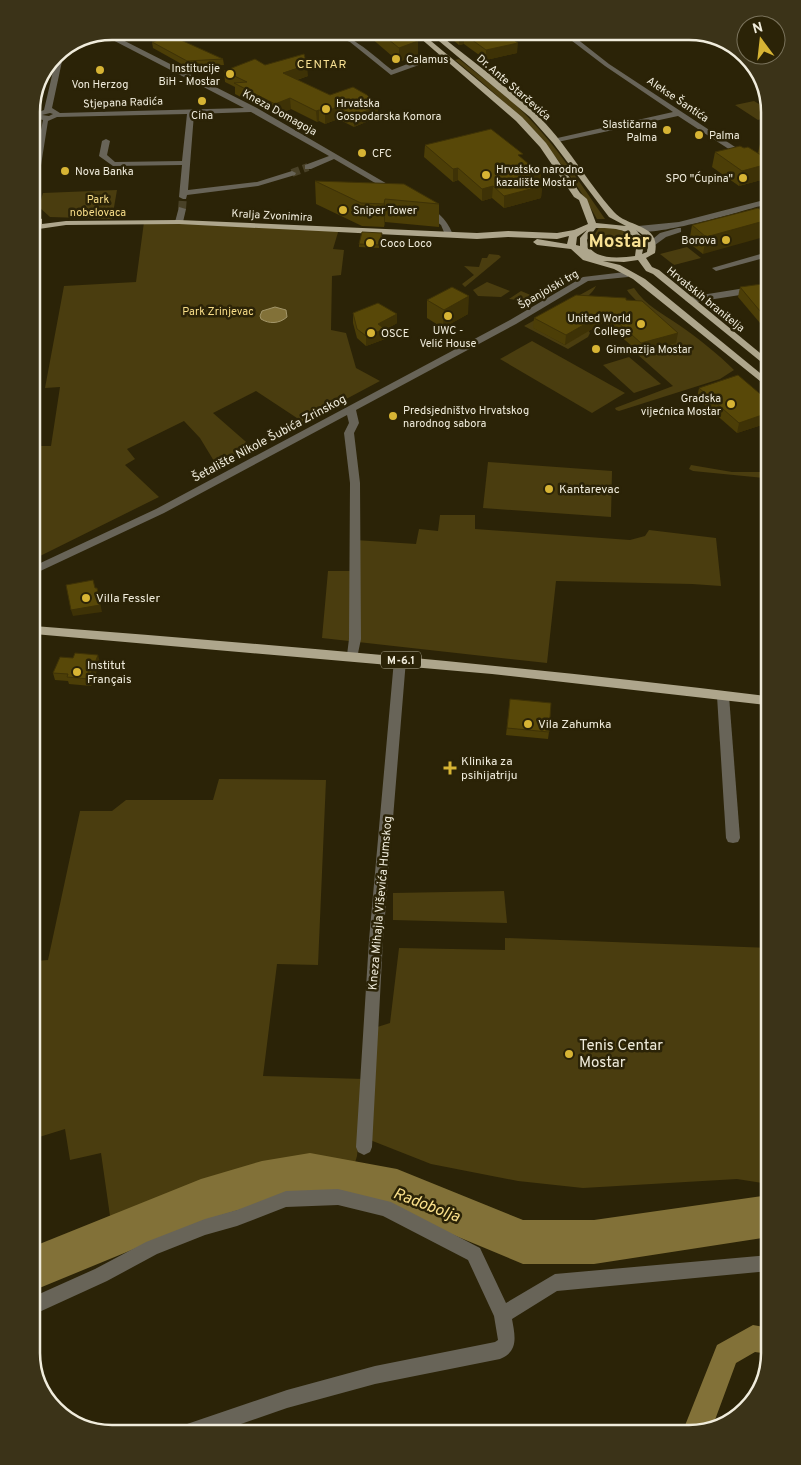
<svg xmlns="http://www.w3.org/2000/svg" width="801" height="1465" font-family="Overpass,sans-serif">
<style>
.green{fill:#4a3d0f}
.water{fill:#827138;stroke:#a39669}
.lines{fill:none;stroke-linecap:round;stroke-linejoin:round}
.canal{fill:#827138;fill-rule:evenodd}
.river{fill:#827138;fill-rule:evenodd}
.minor-tunnel{stroke:#494127;stroke-width:8;stroke-dasharray:8 4;stroke-linecap:butt}
.minor{fill:#686458;fill-rule:evenodd}
.major{fill:#aea68c;fill-rule:evenodd}
.wall{fill:#4c3e07}
.shaded-wall{fill:#3e3206}
.building{fill:#584808;stroke:#3e3206}
.poi-dot{fill:#d7b434;stroke:#2b2307;stroke-width:2}
.labels{text-anchor:middle;stroke-width:5;stroke-linejoin:round;paint-order:stroke}
.far-poi-label{font-size:11px;fill:#f0ecdc;stroke:#2b2307;text-anchor:start}
.far-street-label{font-size:11px;fill:#f0ecdc;stroke:#2b2307}
.far-park-label{font-size:11px;fill:#f7dd88;stroke:#2b2307}
.shield{fill:#2b2307;stroke:#b5b09c;stroke-width:1}
.shield-label{font-size:11px;font-weight:bold;fill:#f0ecdc}
.far-quarter-label{font-size:12px;letter-spacing:1px;fill:#f8e193;stroke:#2b2307}
.street-label{font-size:12px;fill:#f0ecdc;stroke:#2b2307}
.poi-label{font-size:12px;fill:#f0ecdc;stroke:#2b2307;text-anchor:start}
.near-poi-label{font-size:15px;fill:#f0ecdc;stroke:#2b2307;text-anchor:start}
.near-water-label{font-size:16px;font-style:italic;fill:#fbe18b;stroke:#2b2307}
.far-town-label{font-size:19px;font-weight:bold;fill:#f8e193;stroke:#2b2307}
.rim{fill:none;stroke:#f0ecdc;stroke-width:2.5}
</style>
<rect width="100%" height="100%" fill="#2b2307"/>
<g class="green">
<path d="M459,59C481,77 505,94 525,114C556,145 580,183 605,219H597C562,154 512,106 455,60Z"/>
<polygon points="754,101 764,107 764,118 758,120 735,105"/>
<polygon points="117,190 112,219 50,217 39,207 43,193"/>
<polygon points="144,222 339,229 333,249 344,250 341,275 332,276 331,330 346,333 356,368 380,381 303,422 256,391 213,413 253,448 217,466 200,438 184,421 127,449 135,459 125,465 159,497 34,559 33,446 51,446 60,387 45,388 64,286 136,282"/>
<path d="M600,226L621,230L626,233L624,248C611,250 601,249 591,240Z"/>
<polygon points="687,247 701,258 674,265 660,254"/>
<polygon points="489,254 499,255 501,257 465,287 462,284 474,275 464,266 479,267 482,258 487,258"/>
<polygon points="487,282 510,291 501,297 478,296 473,290"/>
<polygon points="553,282 565,286 537,302 509,299 521,291 533,296"/>
<path d="M596,286C590,301 549,319 534,328L565,345L586,327L590,333L588,337L568,349L524,326Z"/>
<path d="M634,288C646,306 662,313 679,325C698,338 718,354 734,370L720,379L619,411L616,410L615,408L673,386L637,354L676,342L629,293L627,290Z"/>
<polygon points="532,341 625,393 592,413 500,359"/>
<polygon points="629,357 661,384 634,393 603,365"/>
<polygon points="488,462 612,471 611,517 483,508"/>
<polygon points="691,465 732,472 765,472 765,478 693,471 689,469"/>
<polygon points="440,515 475,515 475,529 630,540 645,536 649,530 716,538 721,586 692,584 556,581 547,663 322,638 328,571 355,571 355,540 416,544 419,529 438,531"/>
<polygon points="219,779 326,780 318,965 277,964 263,1076 364,1079 357,1156 354,1166 310,1165 221,1182 157,1200 111,1223 101,1153 70,1160 65,1129 36,1138 35,961 48,960 80,811 112,811 126,800 213,800"/>
<polygon points="504,891 507,923 393,920 393,893"/>
<polygon points="505,938 768,948 769,1184 737,1179 583,1188 518,1181 431,1164 365,1138 371,1029 390,1023 399,948 505,950"/>
</g>
<path class="water" d="M275,307L286,310L287,317C279,324 269,324 261,319L260,316L262,311Z"/>
<g class="lines">
<polygon class="canal" points="753,1325 770,1328 769,1354 755,1352 736,1363 712,1428 684,1428 717,1345"/>
<polygon class="river" points="310,1153 397,1169 523,1220 594,1220 769,1195 769,1237 594,1264 523,1264 396,1211 310,1195 262,1203 202,1221 37,1289 37,1245 201,1179 262,1161"/>
<g class="minor-tunnel">
<polyline points="292,173 308,167"/>
<polyline points="182,209 183,197"/>
</g>
<g class="minor">
<path d="M321,31C350,31 370,53 392,70L415,61L444,53L447,55L391,75L350,42Z"/>
<polygon points="559,31 567,31 609,64 764,166 764,172 678,116 553,143 553,139 673,112 605,66"/>
<path d="M109,33L257,108L401,192L394,194L334,159L311,169H305V165L329,156L251,112L194,114L188,190L257,182L292,171L296,173L295,175L258,186L187,195L186,199H183L179,197L182,165L113,166L99,156L102,141L106,139L110,141L107,155L115,162L182,161L187,114L57,117L48,121L36,197L32,199V176L43,120L35,118L34,114L44,110L57,54L64,52L52,108L60,113L244,108L103,35ZM50,113L53,114L49,116L42,115Z"/>
<path d="M764,200V205C741,211 642,242 624,229L628,227L679,222Z"/>
<polygon points="179,207 186,209 183,222 179,224 175,222"/>
<path d="M422,207C436,206 449,223 453,235L452,237H446L441,225L422,211Z"/>
<polygon points="32,209 35,209 40,217 39,219 32,217"/>
<polygon points="678,228 681,228 681,232 666,237 655,245 648,243 660,233"/>
<polygon points="764,253 764,258 716,271 712,268"/>
<polygon points="625,272 629,275 628,277 588,281 516,324 356,410 359,423 354,433 360,483 361,639 357,658 349,658 347,655 349,639 350,483 344,433 349,423 347,415 164,513 34,574 34,566 156,509 510,320 583,277"/>
<polygon points="764,285 765,291 689,303 685,300 689,297"/>
<polygon points="400,656 406,660 383,940 372,1147 370,1152 364,1155 358,1152 356,1147 369,940 394,660"/>
<polygon points="723,692 729,696 740,838 738,842 733,843 728,842 726,838 717,696"/>
<path d="M338,1189L391,1202L480,1248L506,1303L555,1274L769,1255V1271L557,1291L512,1319C515,1336 519,1351 500,1359L375,1384L287,1408L215,1433H178L181,1427L187,1424L287,1390L375,1366L495,1342L498,1340L494,1316L468,1260L383,1216L338,1205L286,1207L237,1226L205,1235L157,1254L107,1281L37,1313V1295L95,1269L146,1242L205,1219L237,1210L286,1191Z"/>
</g>
<g class="major">
<path d="M412,31H419L522,117L546,143L580,193L587,199L596,223L626,226L609,217L553,143L530,117L427,31H435C468,58 504,84 535,113C566,142 586,181 614,212C628,228 661,223 655,253L646,258L652,267L659,270L765,357V365L653,274L646,271L638,260L624,262L603,261L620,265L645,279L765,377V385L633,279L614,269L583,260L571,249L537,245L533,242L537,239L567,244L569,236L557,239L508,237L477,239L179,224L66,225L32,230V225L35,222L32,220V215L42,219V224L66,221L179,220L477,233L508,231L557,233L574,230L588,224L579,200L574,197L540,147L516,121ZM596,228C611,228 628,228 637,241L635,256C619,258 590,261 587,240ZM587,230L580,238V246L576,245L577,237ZM636,230C645,236 649,240 647,252L642,254L645,241Z"/>
<path d="M34,626C279,645 523,666 767,696V705L492,674L34,634Z"/>
</g>
</g>
<g class="wall">
<polygon points="363,31 405,31 418,54 399,62"/>
<polygon points="442,31 501,31 517,53 486,60 464,44 459,45"/>
<polygon points="152,42 223,59 224,65 187,67 153,48"/>
<polygon points="224,71 308,76 297,80 378,117 354,127 338,119 325,124 319,121 317,122 291,109 276,115 235,94 235,87 225,82"/>
<polygon points="764,143 764,183 761,180 739,186 712,167 715,152 744,148 758,153 760,144"/>
<polygon points="425,145 522,159 541,174 540,184 542,186 541,198 504,208 492,198 482,201 458,180 453,182 424,157"/>
<polygon points="315,181 439,204 439,227 385,222 384,227 362,226 316,204"/>
<polygon points="758,208 703,254 689,243 692,225"/>
<polygon points="382,233 382,236 379,248 359,247 359,244"/>
<polygon points="740,287 764,287 765,329 738,297"/>
<polygon points="427,300 468,314 443,328 427,318"/>
<polygon points="626,300 676,343 640,353 604,322 565,345 533,328 534,318"/>
<polygon points="353,313 397,323 385,330 385,339 366,346 357,338 353,323"/>
<polygon points="699,388 765,398 765,424 737,433 697,398"/>
<polygon points="73,658 100,662 91,686 69,684 68,681 55,680 53,673"/>
<polygon points="510,699 549,732 548,739 506,735"/>
</g>
<g class="shaded-wall">
<polygon points="464,34 464,44 459,45 459,35"/>
<polygon points="418,41 418,54 399,62 399,48"/>
<polygon points="518,43 517,53 486,60 486,50"/>
<polygon points="307,65 308,76 284,84 283,73"/>
<polygon points="290,98 291,109 276,115 275,104"/>
<polygon points="378,106 378,117 354,127 354,116"/>
<polygon points="337,107 338,119 325,124 325,112"/>
<polygon points="319,110 319,121 317,122 316,111"/>
<polygon points="764,165 761,180 739,186 742,171"/>
<polygon points="458,168 458,180 453,182 453,169"/>
<polygon points="541,174 540,186 531,176"/>
<polygon points="493,186 492,198 482,201 482,189"/>
<polygon points="542,186 541,198 504,208 504,196"/>
<polygon points="385,199 385,222 384,227 384,204"/>
<polygon points="764,221 764,237 703,254 706,237"/>
<polygon points="469,296 468,314 443,328 444,310"/>
<polygon points="606,312 604,322 565,345 566,335"/>
<polygon points="397,314 397,323 385,330 385,339 366,346 366,336 378,324"/>
<polygon points="678,333 676,343 640,353 641,343"/>
<polygon points="765,414 765,424 737,433 739,423"/>
<polygon points="97,588 102,612 73,616 71,610"/>
<polygon points="98,655 100,662 91,686 89,679"/>
</g>
<g class="building">
<polygon points="378,31 405,31 418,41 399,48"/>
<polygon points="454,31 501,31 518,43 486,50 464,34 459,35"/>
<polygon points="172,36 223,59 187,61 152,42"/>
<polygon points="304,54 307,65 283,73 330,95 353,87 367,95 378,106 354,116 337,107 325,112 319,110 316,111 290,98 275,104 234,83 247,82 224,71 255,59 265,65"/>
<polygon points="491,129 523,154 518,155 541,174 531,176 542,186 504,196 493,186 482,189 458,168 453,169 425,145"/>
<polygon points="764,143 764,147 760,144"/>
<polygon points="740,146 744,148 748,147 764,157 764,165 742,171 715,152"/>
<polygon points="315,181 404,184 439,204 385,199 384,204 361,203"/>
<polygon points="758,208 764,212 764,221 706,237 692,225"/>
<polygon points="362,232 382,233 379,245 359,244"/>
<polygon points="762,284 764,287 765,317 740,287"/>
<polygon points="452,287 469,296 444,310 427,300"/>
<polygon points="576,295 626,298 626,300 642,301 678,333 641,343 606,312 566,335 534,318"/>
<polygon points="378,303 397,314 378,324 385,329 366,336 357,329 353,313"/>
<polygon points="738,375 765,398 765,414 739,423 699,388"/>
<polygon points="93,580 95,588 97,588 100,605 71,610 66,585"/>
<polygon points="75,653 98,655 89,679 67,677 68,674 53,673 60,657 73,658"/>
<polygon points="510,699 551,703 549,732 507,728"/>
</g>
<g class="poi-dot">
<circle cx="396" cy="59" r="5"/>
<circle cx="100" cy="70" r="5"/>
<circle cx="230" cy="74" r="5"/>
<circle cx="202" cy="101" r="5"/>
<circle cx="326" cy="109" r="5"/>
<circle cx="667" cy="130" r="5"/>
<circle cx="699" cy="135" r="5"/>
<circle cx="362" cy="153" r="5"/>
<circle cx="65" cy="171" r="5"/>
<circle cx="486" cy="175" r="5"/>
<circle cx="743" cy="178" r="5"/>
<circle cx="343" cy="210" r="5"/>
<circle cx="726" cy="240" r="5"/>
<circle cx="370" cy="243" r="5"/>
<circle cx="448" cy="316" r="5"/>
<circle cx="641" cy="324" r="5"/>
<circle cx="371" cy="333" r="5"/>
<circle cx="596" cy="349" r="5"/>
<circle cx="731" cy="404" r="5"/>
<circle cx="393" cy="416" r="5"/>
<circle cx="549" cy="489" r="5"/>
<circle cx="86" cy="598" r="5"/>
<circle cx="77" cy="672" r="5"/>
<circle cx="528" cy="724" r="5"/>
<path d="M447.5 760.5h5v5h5v5h-5v5h-5v-5h-5v-5h5z"/>
<circle cx="569" cy="1054" r="5"/>
</g>
<g class="labels">
<g class="far-poi-label">
<text x="406" y="63">Calamus</text>
<text x="220" y="72" text-anchor="end">Institucije<tspan x="220" dy="13">BiH - Mostar</tspan></text>
<text x="100" y="88" text-anchor="middle">Von Herzog</text>
<text x="336" y="107">Hrvatska<tspan x="336" dy="13">Gospodarska Komora</tspan></text>
<text x="202" y="119" text-anchor="middle">Cina</text>
<text x="657" y="128" text-anchor="end">Slastičarna<tspan x="657" dy="13">Palma</tspan></text>
<text x="709" y="139">Palma</text>
<text x="372" y="157">CFC</text>
<text x="496" y="173">Hrvatsko narodno<tspan x="496" dy="13">kazalište Mostar</tspan></text>
<text x="75" y="175">Nova Banka</text>
<text x="733" y="182" text-anchor="end">SPO "Ćupina"</text>
<text x="353" y="214">Sniper Tower</text>
<text x="716" y="244" text-anchor="end">Borova</text>
<text x="380" y="247">Coco Loco</text>
<text x="631" y="322" text-anchor="end">United World<tspan x="631" dy="13">College</tspan></text>
<text x="448" y="334" text-anchor="middle">UWC -<tspan x="448" dy="13">Velić House</tspan></text>
<text x="381" y="337">OSCE</text>
<text x="606" y="353">Gimnazija Mostar</text>
<text x="721" y="402" text-anchor="end">Gradska<tspan x="721" dy="13">vijećnica Mostar</tspan></text>
<text x="403" y="414">Predsjedništvo Hrvatskog<tspan x="403" dy="13">narodnog sabora</tspan></text>
</g>
<g class="far-street-label">
<text transform="translate(514 87) rotate(41)" y="4">Dr. Ante Starčevića</text>
<text transform="translate(678 99) rotate(34)" y="4">Alekse Šantića</text>
<text transform="translate(123 102) rotate(-2)" y="4">Stjepana Radića</text>
<text transform="translate(280 112) rotate(29)" y="4">Kneza Domagoja</text>
<text transform="translate(272 215) rotate(3)" y="4">Kralja Zvonimira</text>
<text transform="translate(548 289) rotate(-30)" y="4">Španjolski trg</text>
<text transform="translate(706 299) rotate(39)" y="4">Hrvatskih branitelja</text>
</g>
<g class="far-park-label">
<text x="98" y="203">Park<tspan x="98" dy="13">nobelovaca</tspan></text>
<text x="218" y="315">Park Zrinjevac</text>
</g>
<rect class="shield" x="381" y="651.5" width="40" height="17" rx="4"/>
<g class="shield-label">
<text x="401" y="664">M-6.1</text>
</g>
<g class="far-quarter-label">
<text x="322" y="68">CENTAR</text>
</g>
<g class="street-label">
<text transform="translate(269 438) rotate(-28)" y="4">Šetalište Nikole Šubića Zrinskog</text>
<text transform="translate(380 903) rotate(-85)" y="4">Kneza Mihajla Viševića Humskog</text>
</g>
<g class="poi-label">
<text x="559" y="493">Kantarevac</text>
<text x="96" y="602">Villa Fessler</text>
<text x="87" y="669">Institut<tspan x="87" dy="14">Français</tspan></text>
<text x="538" y="728">Vila Zahumka</text>
<text x="461" y="765">Klinika za<tspan x="461" dy="14">psihijatriju</tspan></text>
</g>
<g class="near-poi-label">
<text x="579" y="1050">Tenis Centar<tspan x="579" dy="17">Mostar</tspan></text>
</g>
<g class="near-water-label">
<text transform="translate(427 1204) rotate(21)" y="6">Radobolja</text>
</g>
<g class="far-town-label">
<text x="619" y="247">Mostar</text>
</g>
</g>
<path d="M0 0H801V1465H0ZM112 40H689A72 72 0 0 1 761 112V1353A72 72 0 0 1 689 1425H112A72 72 0 0 1 40 1353V112A72 72 0 0 1 112 40Z" fill="#3b3318" fill-rule="evenodd"/>
<path class="rim" d="M112 40H689A72 72 0 0 1 761 112V1353A72 72 0 0 1 689 1425H112A72 72 0 0 1 40 1353V112A72 72 0 0 1 112 40Z"/>
<g transform="translate(761 40) rotate(345)"><circle r="24" fill="#2b2307" stroke="#7a735c"/>
<path d="M0-4L9 19L0 12L-9 19Z" fill="#d7b434"/>
<text y="-8" font-size="14" font-weight="bold" text-anchor="middle" fill="#f0ecdc">N</text>
</g>
</svg>
